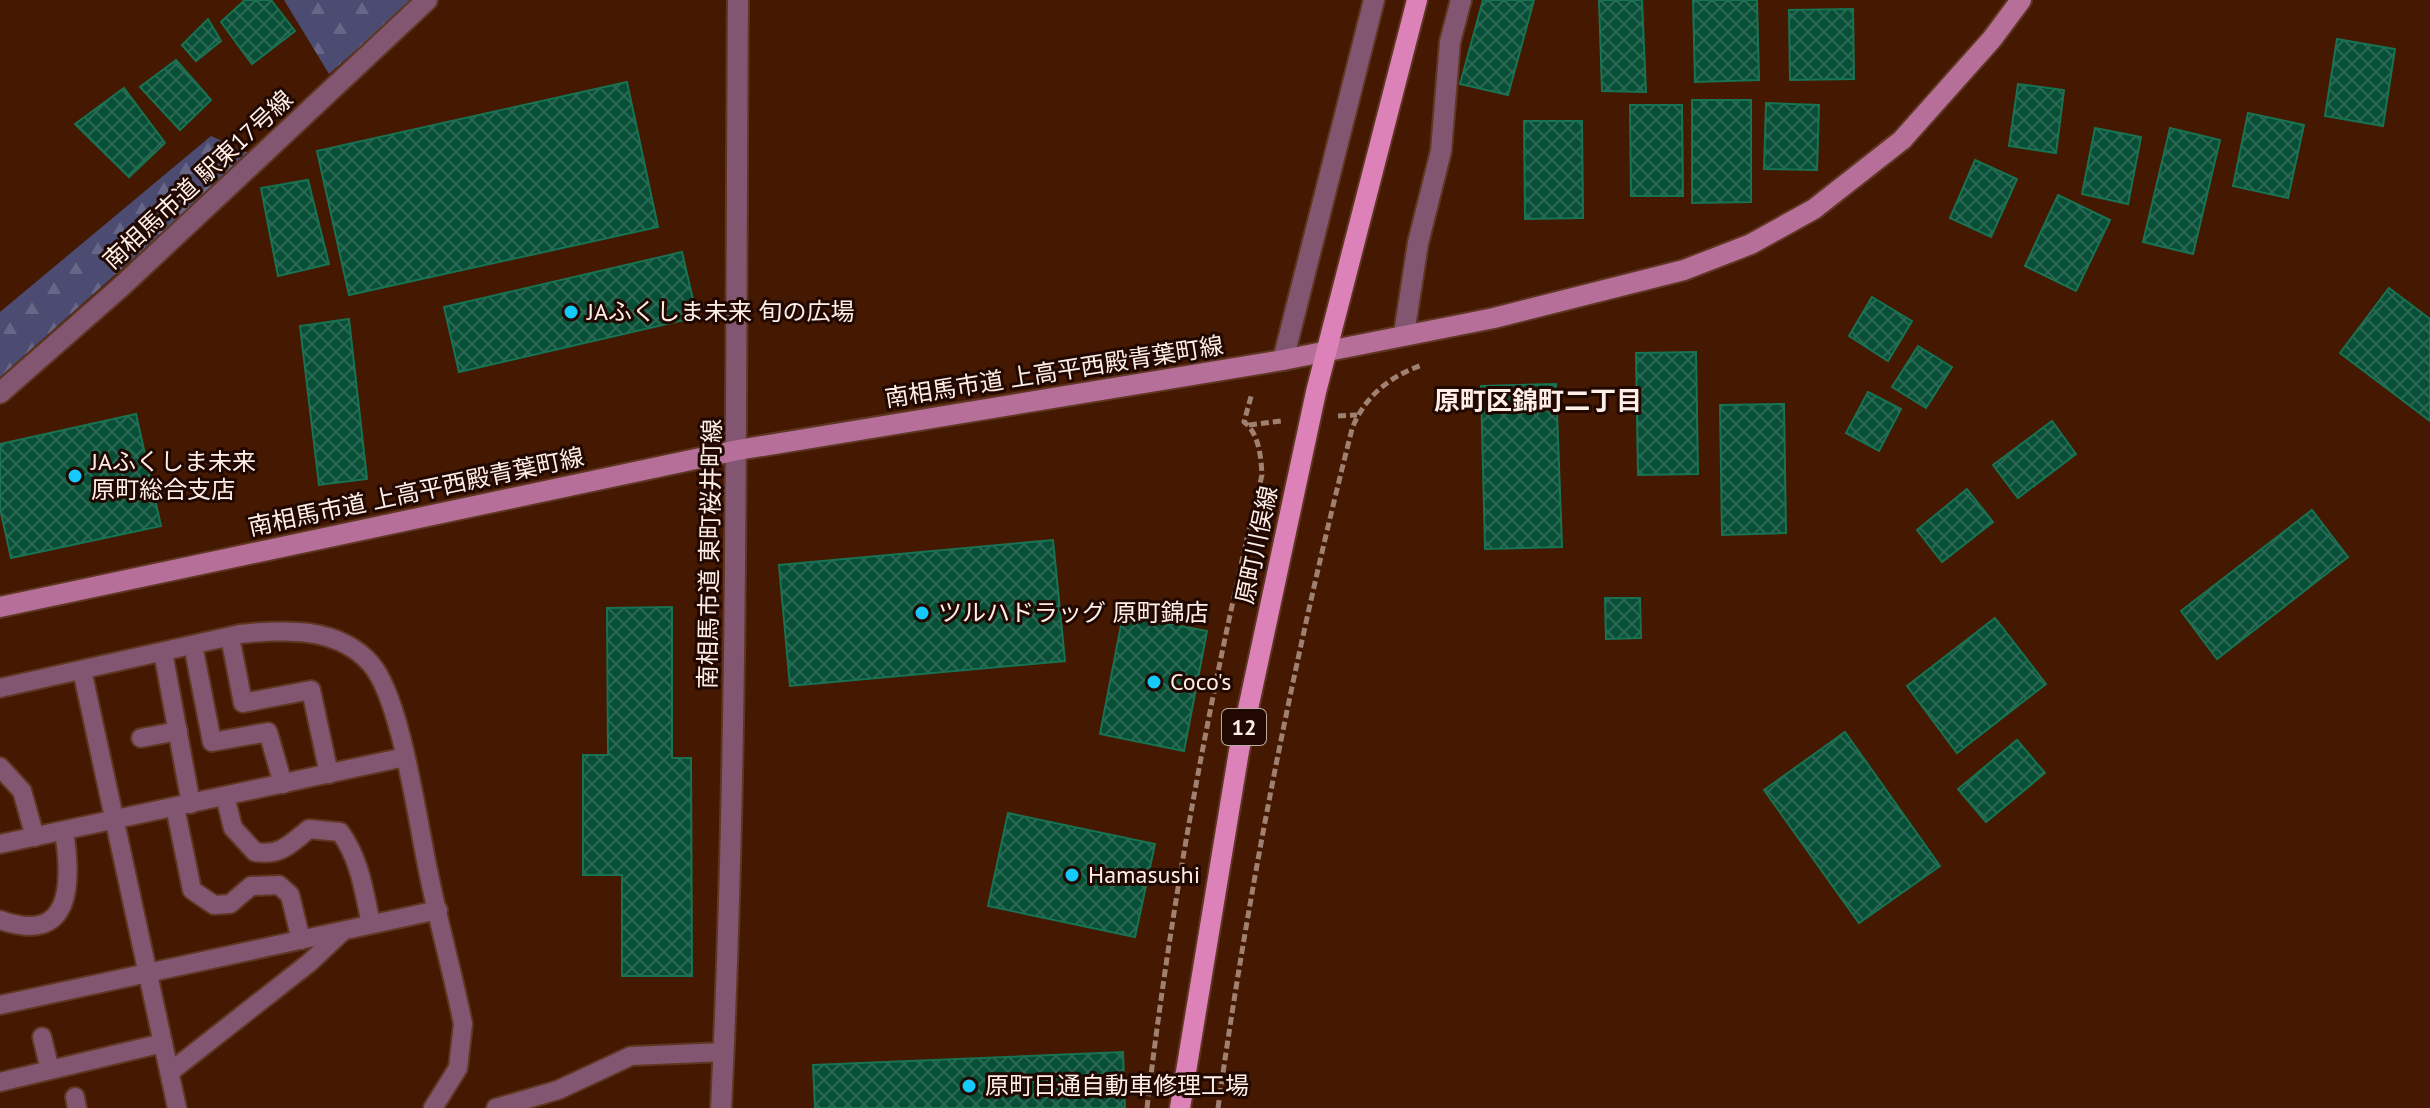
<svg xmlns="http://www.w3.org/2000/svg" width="2430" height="1108" font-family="'PT Sans','Noto Sans JP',sans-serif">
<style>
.forest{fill:url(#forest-firs)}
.building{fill:url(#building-cross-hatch);stroke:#187353;stroke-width:2}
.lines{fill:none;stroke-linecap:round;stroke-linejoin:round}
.lane-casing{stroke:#5f3621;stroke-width:22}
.street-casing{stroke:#5f3621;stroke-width:24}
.secondary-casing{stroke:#5f3621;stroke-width:24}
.primary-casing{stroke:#5f3621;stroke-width:24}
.path{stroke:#9f8071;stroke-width:5;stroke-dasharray:8 4;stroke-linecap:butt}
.lane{stroke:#825670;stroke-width:18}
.street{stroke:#825670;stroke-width:20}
.secondary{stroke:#b56f99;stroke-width:20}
.primary{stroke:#dd82b8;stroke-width:20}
.poi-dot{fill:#15cafb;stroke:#210801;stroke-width:3}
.labels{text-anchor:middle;stroke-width:6;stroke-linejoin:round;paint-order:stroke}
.shield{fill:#210801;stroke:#bca9a3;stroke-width:2}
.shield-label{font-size:22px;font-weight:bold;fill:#feeee8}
.street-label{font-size:24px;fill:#feeee8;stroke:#210801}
.poi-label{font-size:24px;fill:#feeee8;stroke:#210801;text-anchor:start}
.neighbourhood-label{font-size:26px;font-weight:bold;fill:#feeee8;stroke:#210801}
</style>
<defs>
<pattern id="forest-firs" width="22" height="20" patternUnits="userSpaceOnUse" patternTransform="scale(2)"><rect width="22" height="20" fill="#4c4c72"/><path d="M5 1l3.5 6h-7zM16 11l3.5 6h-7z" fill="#676686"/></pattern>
<pattern id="building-cross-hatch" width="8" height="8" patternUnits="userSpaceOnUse" patternTransform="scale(2)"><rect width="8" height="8" fill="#074f37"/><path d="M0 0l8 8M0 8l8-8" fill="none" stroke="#2c6954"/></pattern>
</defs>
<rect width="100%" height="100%" fill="#451801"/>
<g class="forest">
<polygon points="284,0 413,0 329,74"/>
<polygon points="211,136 251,154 0,377 0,312"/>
</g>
<g class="building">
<polygon points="245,0 271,0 295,31 252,64 221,22"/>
<polygon points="1483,0 1534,0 1508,95 1460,84"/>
<polygon points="1599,0 1642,0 1646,92 1602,91"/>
<polygon points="1693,0 1757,0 1759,80 1695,82"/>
<polygon points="1853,9 1854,79 1790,80 1789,10"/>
<polygon points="208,19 221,41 196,61 182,45"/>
<polygon points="2337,39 2395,49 2383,126 2325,116"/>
<polygon points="176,60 211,100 180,130 140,87"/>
<polygon points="627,82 658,227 349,295 317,151"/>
<polygon points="2018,84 2064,90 2056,153 2009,146"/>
<polygon points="124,88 165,143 129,177 75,124"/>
<polygon points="1692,100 1751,100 1751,202 1692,203"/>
<polygon points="1766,103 1819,105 1817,170 1764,169"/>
<polygon points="1630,105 1682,105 1683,196 1631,196"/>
<polygon points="2248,113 2304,125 2288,198 2233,186"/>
<polygon points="1524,121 1582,121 1583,218 1525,219"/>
<polygon points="2095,128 2141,137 2128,204 2082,194"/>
<polygon points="2170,128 2220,140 2193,254 2143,242"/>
<polygon points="1975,160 2017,179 1991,237 1950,218"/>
<polygon points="308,180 329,264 278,276 261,188"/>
<polygon points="2058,195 2110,220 2076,291 2025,266"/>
<polygon points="682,252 697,317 459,372 444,307"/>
<polygon points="2389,288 2430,319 2430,421 2340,353"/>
<polygon points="1872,297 1912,321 1888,361 1849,336"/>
<polygon points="349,319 367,479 319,485 300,326"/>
<polygon points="1918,346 1952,367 1926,408 1892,387"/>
<polygon points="1696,352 1698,474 1638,475 1636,353"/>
<polygon points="1556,384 1562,547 1485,549 1481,386"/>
<polygon points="1868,392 1901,409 1879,451 1846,433"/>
<polygon points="1784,404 1786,533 1722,535 1720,405"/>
<polygon points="136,414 161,526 11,558 0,508 0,444"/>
<polygon points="2052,421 2076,454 2018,498 1993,465"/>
<polygon points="1967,489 1993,522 1942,562 1917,530"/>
<polygon points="2312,510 2348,557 2217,659 2181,611"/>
<polygon points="1053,540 1065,661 790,686 779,565"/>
<polygon points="1605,598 1640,598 1641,638 1606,639"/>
<polygon points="672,607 672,758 691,758 692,976 622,976 622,875 583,875 583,755 608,755 607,608"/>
<polygon points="1123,615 1207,631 1184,751 1100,734"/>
<polygon points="1995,618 2046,684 1957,753 1907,686"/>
<polygon points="1845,732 1940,866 1859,923 1764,790"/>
<polygon points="2017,740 2045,773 1986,822 1958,789"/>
<polygon points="1008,813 1155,844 1135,937 988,906"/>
<polygon points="1123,1052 1125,1108 815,1108 813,1065"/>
</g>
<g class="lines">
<defs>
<g id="lane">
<polyline points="230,637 243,703 311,690 329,774"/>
<polyline points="193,645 212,742 268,732 283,784"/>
<polyline points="163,652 191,804"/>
<polyline points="82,670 177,1108"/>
<path d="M0,688L240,634C285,629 339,627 371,664C402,700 418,826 429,875C439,925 453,974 463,1024L458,1068L433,1108"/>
<polyline points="141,738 178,731"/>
<polyline points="0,767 22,791 35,837"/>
<path d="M225,796L233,828L255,852C281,856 290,844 309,829L340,832C360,859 364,892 371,924"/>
<polyline points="175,807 192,890 214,905 230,904 251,886 279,885 290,895 301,940"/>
<polyline points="0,844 405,757"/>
<path d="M0,920C73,946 72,882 64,831"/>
<polyline points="0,1005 438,910"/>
<polyline points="42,1037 50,1070"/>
<polyline points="170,1072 309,963 342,932"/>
<polyline points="0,1082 163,1043"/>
<polyline points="75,1097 77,1108"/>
<polyline points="496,1108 558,1090 631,1056 724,1052"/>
</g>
<g id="street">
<polyline points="1404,334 1418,243 1441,151 1450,42 1461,0"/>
<polyline points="1283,360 1374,0"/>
<polyline points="0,393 123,285 427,0"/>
<path d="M721,1108C739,739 735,370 738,0"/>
</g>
<polyline id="secondary" points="0,607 738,450 1283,360 1494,318 1684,270 1751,244 1814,209 1902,140 1992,39 2021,0"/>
<polyline id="primary" points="1180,1108 1239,751 1316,392 1417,0"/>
</defs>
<use href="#lane" class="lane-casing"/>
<use href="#street" class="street-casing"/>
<use href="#secondary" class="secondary-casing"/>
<use href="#primary" class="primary-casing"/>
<g class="path">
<polyline points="1338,416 1357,415"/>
<polyline points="1249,425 1281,421"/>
<path d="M1147,1108C1172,895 1212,683 1262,475C1261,457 1259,433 1244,422L1252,393"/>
<path d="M1218,1108C1250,879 1295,654 1352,429C1364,397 1390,376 1422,365"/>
</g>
<use href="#lane" class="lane"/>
<use href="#street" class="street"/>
<use href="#secondary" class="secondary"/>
<use href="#primary" class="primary"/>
</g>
<g class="poi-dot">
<circle cx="571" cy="312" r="8"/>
<circle cx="75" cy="476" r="8"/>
<circle cx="922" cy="613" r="8"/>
<circle cx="1154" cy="682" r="8"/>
<circle cx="1072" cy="875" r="8"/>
<circle cx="969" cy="1086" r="8"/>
</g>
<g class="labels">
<rect class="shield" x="1222" y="709" width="44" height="36" rx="6"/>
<g class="shield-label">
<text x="1244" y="735">12</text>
</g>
<g class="street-label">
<text transform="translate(198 180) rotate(-43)" y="8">南相馬市道 駅東17号線</text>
<text transform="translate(1054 372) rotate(-9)" y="8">南相馬市道 上高平西殿青葉町線</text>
<text transform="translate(416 492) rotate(-12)" y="8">南相馬市道 上高平西殿青葉町線</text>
<text transform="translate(1257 545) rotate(-78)" y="8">原町川俣線</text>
<text transform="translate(710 554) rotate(-89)" y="8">南相馬市道 東町桜井町線</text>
</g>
<g class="poi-label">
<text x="587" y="320">JAふくしま未来 旬の広場</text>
<text x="91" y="470">JAふくしま未来<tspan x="91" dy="28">原町総合支店</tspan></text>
<text x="938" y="621">ツルハドラッグ 原町錦店</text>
<text x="1170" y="690">Coco's</text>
<text x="1088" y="883">Hamasushi</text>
<text x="985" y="1094">原町日通自動車修理工場</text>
</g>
<g class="neighbourhood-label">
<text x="1538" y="410">原町区錦町二丁目</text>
</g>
</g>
</svg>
